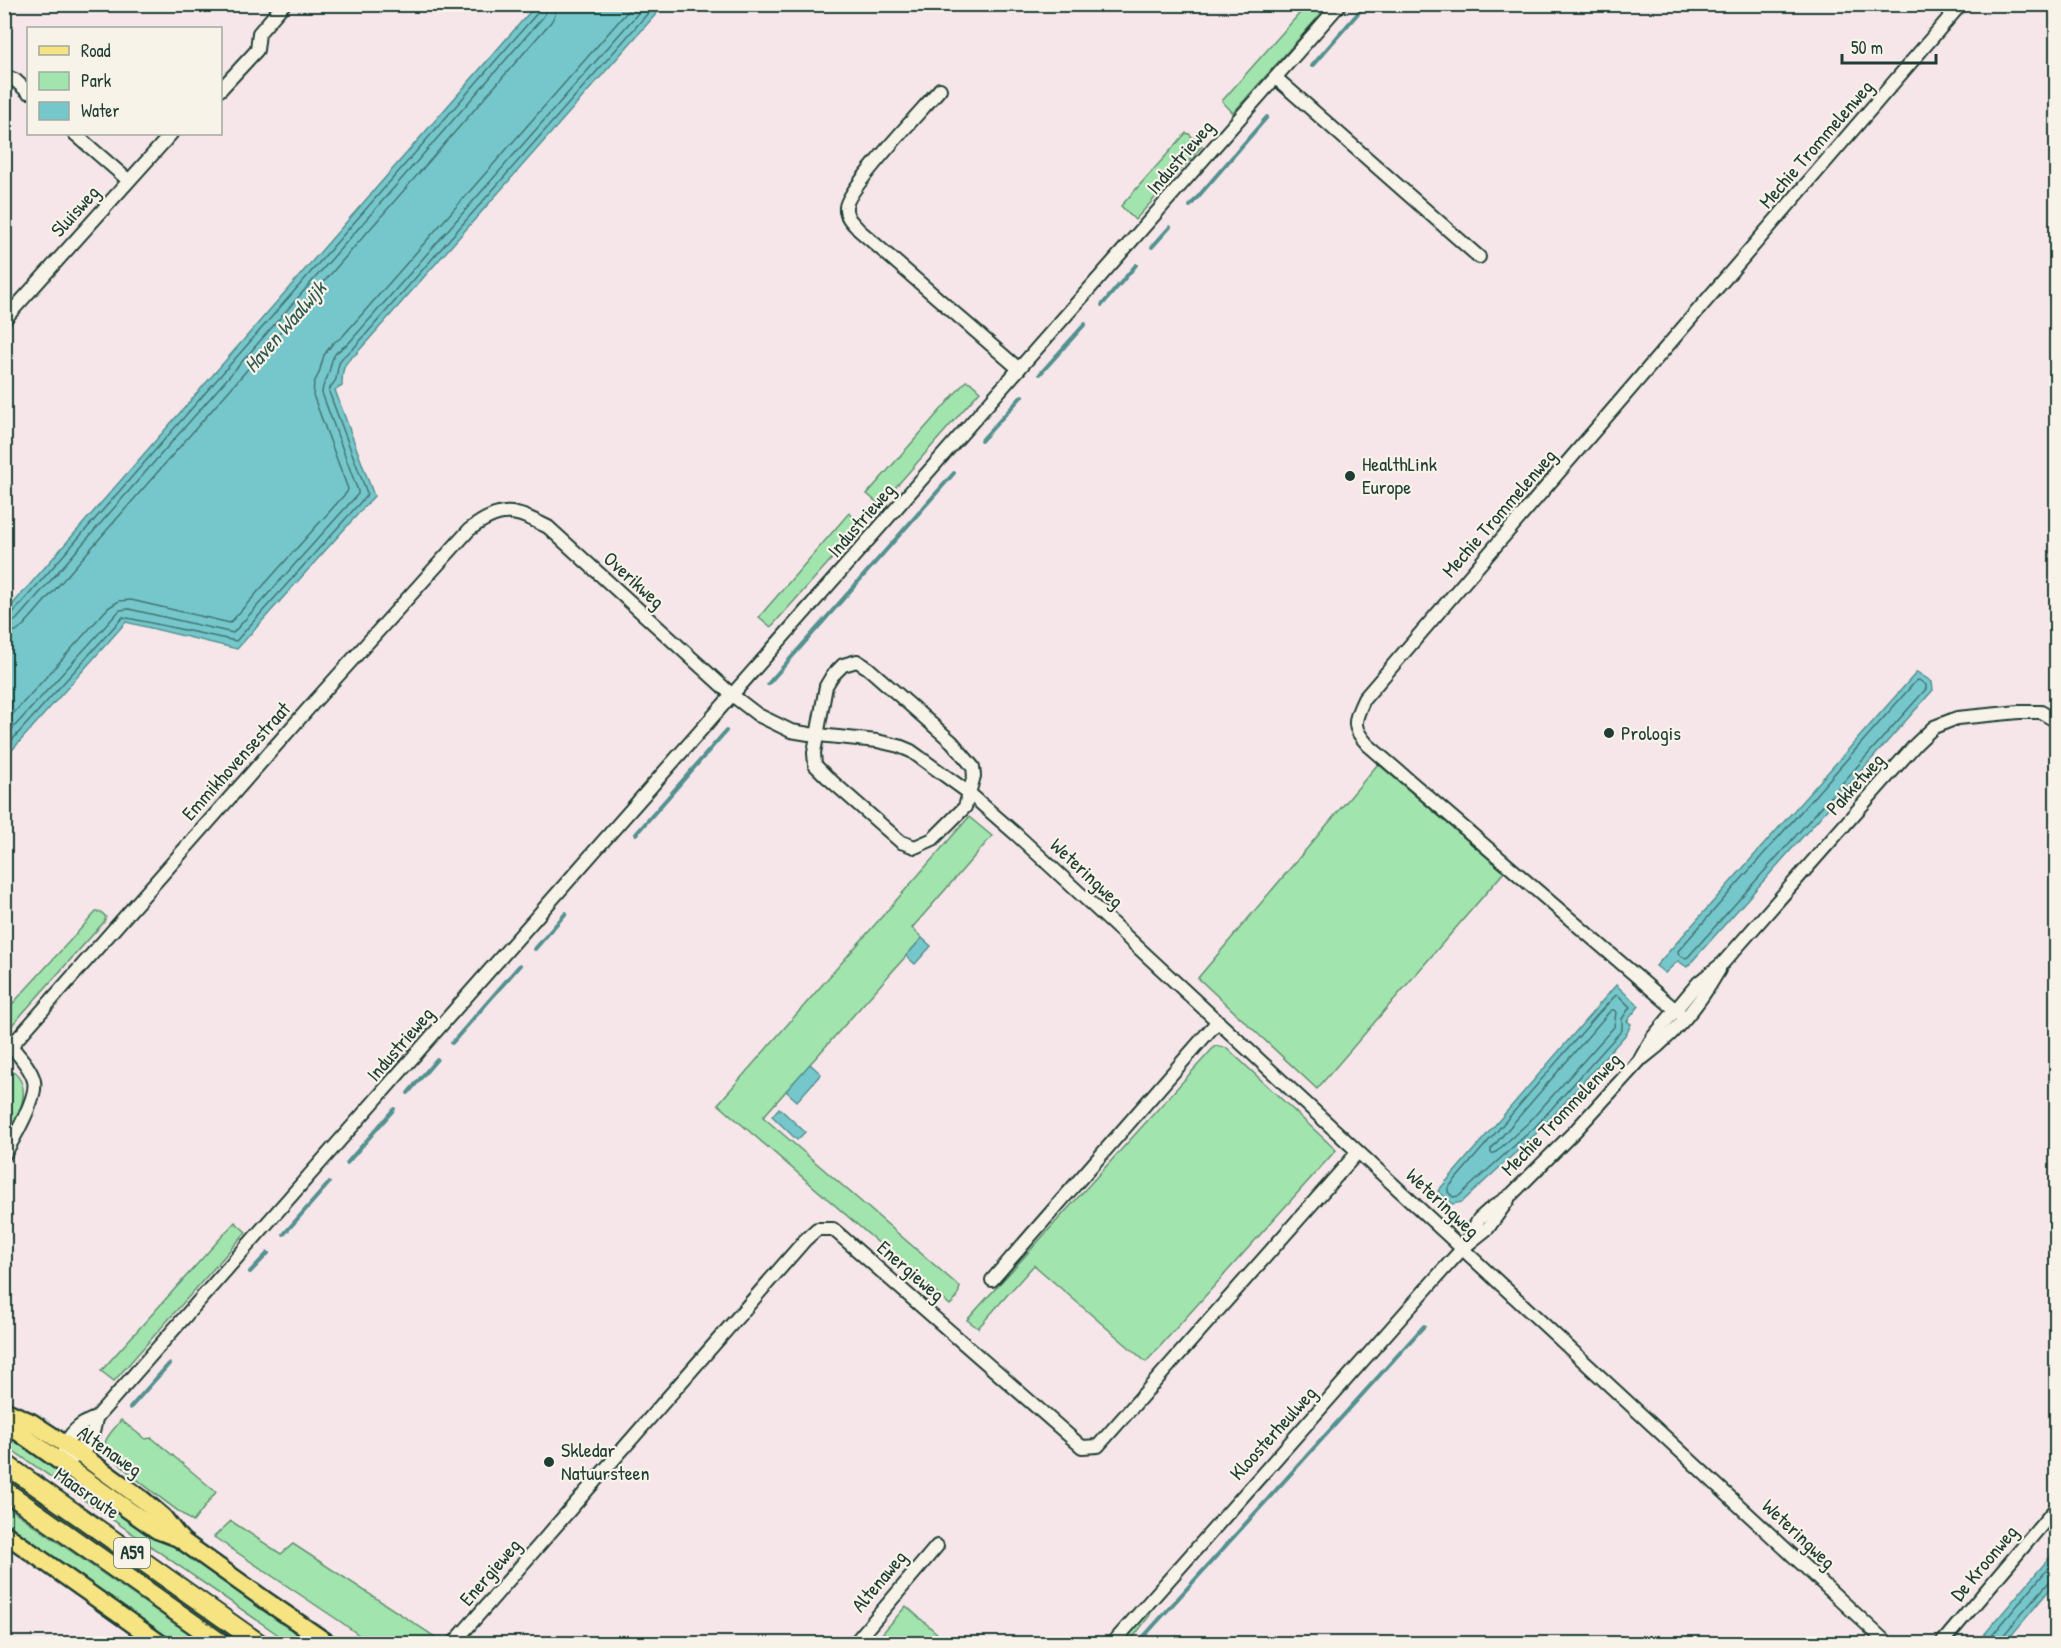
<svg xmlns="http://www.w3.org/2000/svg" width="2061" height="1648" font-family="'Patrick Hand',sans-serif">
<style>
.green{fill:#a2e4ae;stroke:#609071;stroke-width:1.5}
.water{fill:#76c7cc;stroke:#53908f;stroke-width:1.5}
.lines{fill:none;stroke-linecap:round;stroke-linejoin:round}
.shore{stroke:#427471;stroke-width:1.5}
.stream{stroke:#53908f;stroke-width:4}
.minor-casing{stroke:#1f3d34;stroke-width:16}
.major-casing{stroke:#1f3d34;stroke-width:21}
.highway-casing{stroke:#1f3d34;stroke-width:22}
.minor{stroke:#f7f3e8;stroke-width:12}
.major{stroke:#f6e381;stroke-width:16}
.highway{stroke:#f6e381;stroke-width:18}
.poi-dot{fill:#1f3d34;stroke:#f7f3e8;stroke-width:2}
.labels{text-anchor:middle;stroke-width:4.5;stroke-linejoin:round;paint-order:stroke}
.shield{fill:#f7f3e8;stroke:#60746a;stroke-width:1.5}
.shield-label{font-size:18px;font-weight:bold;fill:#1f3d34}
.street-label{font-size:20px;fill:#1f3d34;stroke:#f7f3e8}
.poi-label{font-size:20px;fill:#1f3d34;stroke:#f7f3e8;text-anchor:start}
.water-label{font-size:21px;font-style:italic;fill:#305952;stroke:#f7f3e8}
</style>
<rect width="100%" height="100%" fill="#f6e6e9"/>
<filter id="ink" filterUnits="userSpaceOnUse"><feTurbulence type="fractalNoise" baseFrequency=".0167" numOctaves="2"/><feDisplacementMap in="SourceGraphic" scale="12" xChannelSelector="R" yChannelSelector="G"/><feConvolveMatrix kernelMatrix="1 2 1 2 8 2 1 2 1" color-interpolation-filters="sRGB"/></filter>
<g filter="url(#ink)">
<g class="green">
<polygon points="1307,5 1329,5 1233,113 1222,101"/>
<polygon points="1186,133 1189,134 1202,146 1135,220 1121,206"/>
<polygon points="966,381 970,382 980,391 880,505 867,494"/>
<polygon points="849,513 862,525 771,627 759,617"/>
<polygon points="1378,764 1504,872 1317,1089 1198,978"/>
<polygon points="969,817 992,836 912,928 922,938 763,1117 960,1287 957,1298 950,1305 718,1104"/>
<polygon points="96,912 101,912 106,917 104,922 5,1033 5,1012"/>
<polygon points="1215,1046 1227,1048 1336,1150 1146,1362 1034,1265 978,1328 967,1320"/>
<path d="M12,1071C37,1089 14,1121 5,1142V1072Z"/>
<polygon points="235,1222 246,1232 114,1381 101,1371"/>
<path d="M121,1420L145,1439L152,1438L216,1492L193,1522C178,1511 109,1461 105,1447C103,1439 116,1427 121,1420Z"/>
<polygon points="4,1430 314,1643 290,1643 5,1445"/>
<polygon points="5,1505 202,1643 173,1643 5,1525"/>
<polygon points="231,1521 281,1554 293,1544 443,1642 441,1644 370,1643 341,1622 214,1537"/>
<polygon points="1155,1602 1150,1615 1129,1643 1118,1644"/>
<polygon points="906,1606 948,1643 874,1643"/>
</g>
<g class="water">
<path d="M536,5H664L356,354C343,363 342,370 342,386L335,390L374,496L237,649L126,622L5,758V613Z"/>
<polygon points="1917,672 1932,682 1933,690 1687,967 1678,961 1665,973 1656,966"/>
<polygon points="922,938 931,946 915,964 906,956"/>
<polygon points="1616,985 1639,1006 1627,1021 1631,1024 1627,1033 1539,1131 1462,1202 1452,1204 1438,1191"/>
<polygon points="810,1064 821,1074 797,1101 786,1091"/>
<polygon points="779,1108 805,1132 797,1140 772,1116"/>
<polygon points="2056,1550 2056,1582 2005,1643 1977,1643"/>
</g>
<g class="lines">
<g class="shore">
<polyline points="4,616 12,614 539,11 540,4"/>
<polyline points="4,624 12,623 17,619 544,16 548,4"/>
<polyline points="4,633 16,631 24,625 551,22 555,15 557,4"/>
<polygon points="1919,680 1926,685 1926,689 1688,957 1685,958 1679,955 1678,951 1916,681"/>
<polyline points="4,724 108,608 119,601 131,600 230,623 347,492 348,489 313,395 314,383 319,373 324,355 333,343 342,337 634,4"/>
<path d="M4,738L120,610L129,609L233,633L358,494V491L322,393C322,385 326,382 328,375C334,357 329,356 348,344L646,4"/>
<path d="M4,749L123,617L236,641L366,496L367,493L329,392C330,385 334,384 336,379C339,362 337,360 353,349L656,4"/>
<polygon points="1618,995 1630,1007 1622,1019 1622,1030 1535,1127 1459,1196 1453,1197 1448,1192 1448,1188 1598,1014 1615,996"/>
<polygon points="1611,1010 1614,1010 1616,1012 1614,1027 1529,1122 1495,1153 1491,1153 1491,1149"/>
<polyline points="1985,1644 2056,1559"/>
<polyline points="2001,1644 2002,1637 2049,1582 2056,1579"/>
</g>
<g class="stream">
<polyline points="1312,66 1366,4"/>
<polyline points="1190,206 1267,117"/>
<polyline points="1152,247 1170,227"/>
<polyline points="1102,305 1136,265"/>
<polyline points="1040,374 1085,324"/>
<polyline points="981,441 1022,396"/>
<polyline points="768,684 954,473"/>
<polyline points="636,834 726,731"/>
<polyline points="535,949 566,913"/>
<polyline points="452,1043 520,965"/>
<polyline points="408,1093 437,1059"/>
<polyline points="347,1163 394,1109"/>
<polyline points="284,1234 329,1183"/>
<polyline points="250,1272 268,1253"/>
<polyline points="130,1408 169,1364"/>
<polyline points="1137,1644 1424,1326"/>
</g>
<defs>
<g id="minor">
<polyline points="4,76 15,80 28,92"/>
<polyline points="1276,78 1479,257"/>
<path d="M940,89C924,108 847,189 846,207C845,217 853,223 859,230L1019,369"/>
<polyline points="220,90 257,50 259,33 284,4"/>
<polyline points="75,134 128,180"/>
<polyline points="4,320 171,134"/>
<polygon points="857,661 868,668 952,742 973,767 974,776 965,807 933,839 915,847 901,842 827,777 815,765 814,753 826,686 832,676 843,665"/>
<path d="M1685,1018L1368,745C1351,727 1354,721 1364,699L1961,4"/>
<path d="M11,1046L308,709L469,530C501,505 514,510 548,527L732,695L758,715L791,731L809,734L877,741L899,746L911,751L969,793L1017,835L1888,1644"/>
<path d="M4,1053L11,1046C19,1056 31,1068 34,1081C38,1097 13,1140 4,1155"/>
<path d="M1643,1058C1674,1035 1700,1003 1719,970"/>
<polyline points="1463,1248 1479,1219 1489,1210 1512,1194 1576,1130 1639,1061 1653,1037 1698,983 1723,963 1916,744 1934,727 1957,718 2019,712 2041,712 2056,721"/>
<polyline points="992,1280 1218,1021"/>
<path d="M64,1450C67,1434 82,1422 96,1418L320,1163L1340,4"/>
<path d="M62,1462C68,1459 76,1457 81,1454C91,1445 94,1430 96,1418"/>
<polyline points="453,1644 805,1240 817,1229 833,1229 1082,1447 1098,1446 1358,1152"/>
<polyline points="854,1644 937,1546"/>
<polyline points="1112,1644 1443,1270 1463,1248 1488,1228 1508,1200"/>
<polyline points="1941,1644 2056,1508"/>
</g>
<g id="major">
<polyline points="4,1410 31,1422 80,1454 143,1500 163,1517 181,1540 265,1600 329,1644"/>
<polyline points="4,1422 157,1530 181,1539"/>
<polyline points="4,1533 161,1644"/>
</g>
<g id="highway">
<polyline points="4,1463 260,1644"/>
<polyline points="4,1490 222,1644"/>
</g>
</defs>
<use href="#minor" class="minor-casing"/>
<use href="#major" class="major-casing"/>
<use href="#highway" class="highway-casing"/>
<use href="#minor" class="minor"/>
<use href="#major" class="major"/>
<use href="#highway" class="highway"/>
</g>
</g>
<g class="poi-dot">
<circle cx="1350" cy="476" r="6"/>
<circle cx="1609" cy="733" r="6"/>
<circle cx="549" cy="1462" r="6"/>
</g>
<g class="labels">
<rect class="shield" x="114" y="1538" width="36" height="30" rx="4.5"/>
<g class="shield-label">
<text x="132" y="1559">A59</text>
</g>
<g class="street-label">
<text transform="translate(1816 144) rotate(-49)" y="7">Mechie Trommelenweg</text>
<text transform="translate(1180 157) rotate(-49)" y="7">Industrieweg</text>
<text transform="translate(75 211) rotate(-48)" y="7">Sluisweg</text>
<text transform="translate(1499 513) rotate(-49)" y="7">Mechie Trommelenweg</text>
<text transform="translate(861 520) rotate(-49)" y="7">Industrieweg</text>
<text transform="translate(634 580) rotate(42)" y="7">Overikweg</text>
<text transform="translate(236 761) rotate(-48)" y="7">Emmikhovensestraat</text>
<text transform="translate(1855 784) rotate(-48)" y="7">Pakketweg</text>
<text transform="translate(1087 873) rotate(43)" y="7">Weteringweg</text>
<text transform="translate(400 1044) rotate(-49)" y="7">Industrieweg</text>
<text transform="translate(1561 1114) rotate(-46)" y="7">Mechie Trommelenweg</text>
<text transform="translate(1443 1203) rotate(43)" y="7">Weteringweg</text>
<text transform="translate(911 1271) rotate(41)" y="7">Energieweg</text>
<text transform="translate(1273 1433) rotate(-48)" y="7">Kloosterheulweg</text>
<text transform="translate(110 1451) rotate(35)" y="7">Altenaweg</text>
<text transform="translate(87 1493) rotate(35)" y="7">Maasroute</text>
<text transform="translate(1799 1534) rotate(43)" y="7">Weteringweg</text>
<text transform="translate(1984 1563) rotate(-50)" y="7">De Kroonweg</text>
<text transform="translate(490 1572) rotate(-49)" y="7">Energieweg</text>
<text transform="translate(879 1581) rotate(-50)" y="7">Altenaweg</text>
</g>
<g class="poi-label">
<text x="1362" y="471">HealthLink<tspan x="1362" dy="23">Europe</tspan></text>
<text x="1621" y="740">Prologis</text>
<text x="561" y="1457">Skledar<tspan x="561" dy="23">Natuursteen</tspan></text>
</g>
<g class="water-label">
<text transform="translate(285 327) rotate(-49)" y="7">Haven Waalwijk</text>
</g>
</g>
<rect width="2061" height="1648" fill="none" stroke="#f7f3e8" stroke-width="24"/>
<rect x="12" y="12" width="2037" height="1624" fill="none" stroke="#1f3d34" stroke-width="2" filter="url(#ink)"/>
<rect x="27" y="27" width="195" height="108" fill="#f7f3e8" stroke="#a1aaa0" stroke-width="1.5"/>
<rect x="39" y="46" width="30" height="9" fill="#f6e381" stroke="#a1aaa0" stroke-width="1.5"/>
<text x="81" y="57" font-size="18" fill="#1f3d34">Road</text>
<rect x="39" y="72" width="30" height="18" fill="#a2e4ae" stroke="#a1aaa0" stroke-width="1.5"/>
<text x="81" y="87" font-size="18" fill="#1f3d34">Park</text>
<rect x="39" y="102" width="30" height="18" fill="#76c7cc" stroke="#a1aaa0" stroke-width="1.5"/>
<text x="81" y="117" font-size="18" fill="#1f3d34">Water</text>
<path d="M1842 54v9h94v-9" fill="none" stroke="#1f3d34" stroke-width="3"/>
<text x="1851" y="54" font-size="18" fill="#1f3d34" stroke="#f7f3e8" stroke-width="4.5" paint-order="stroke">50 m</text>
</svg>
